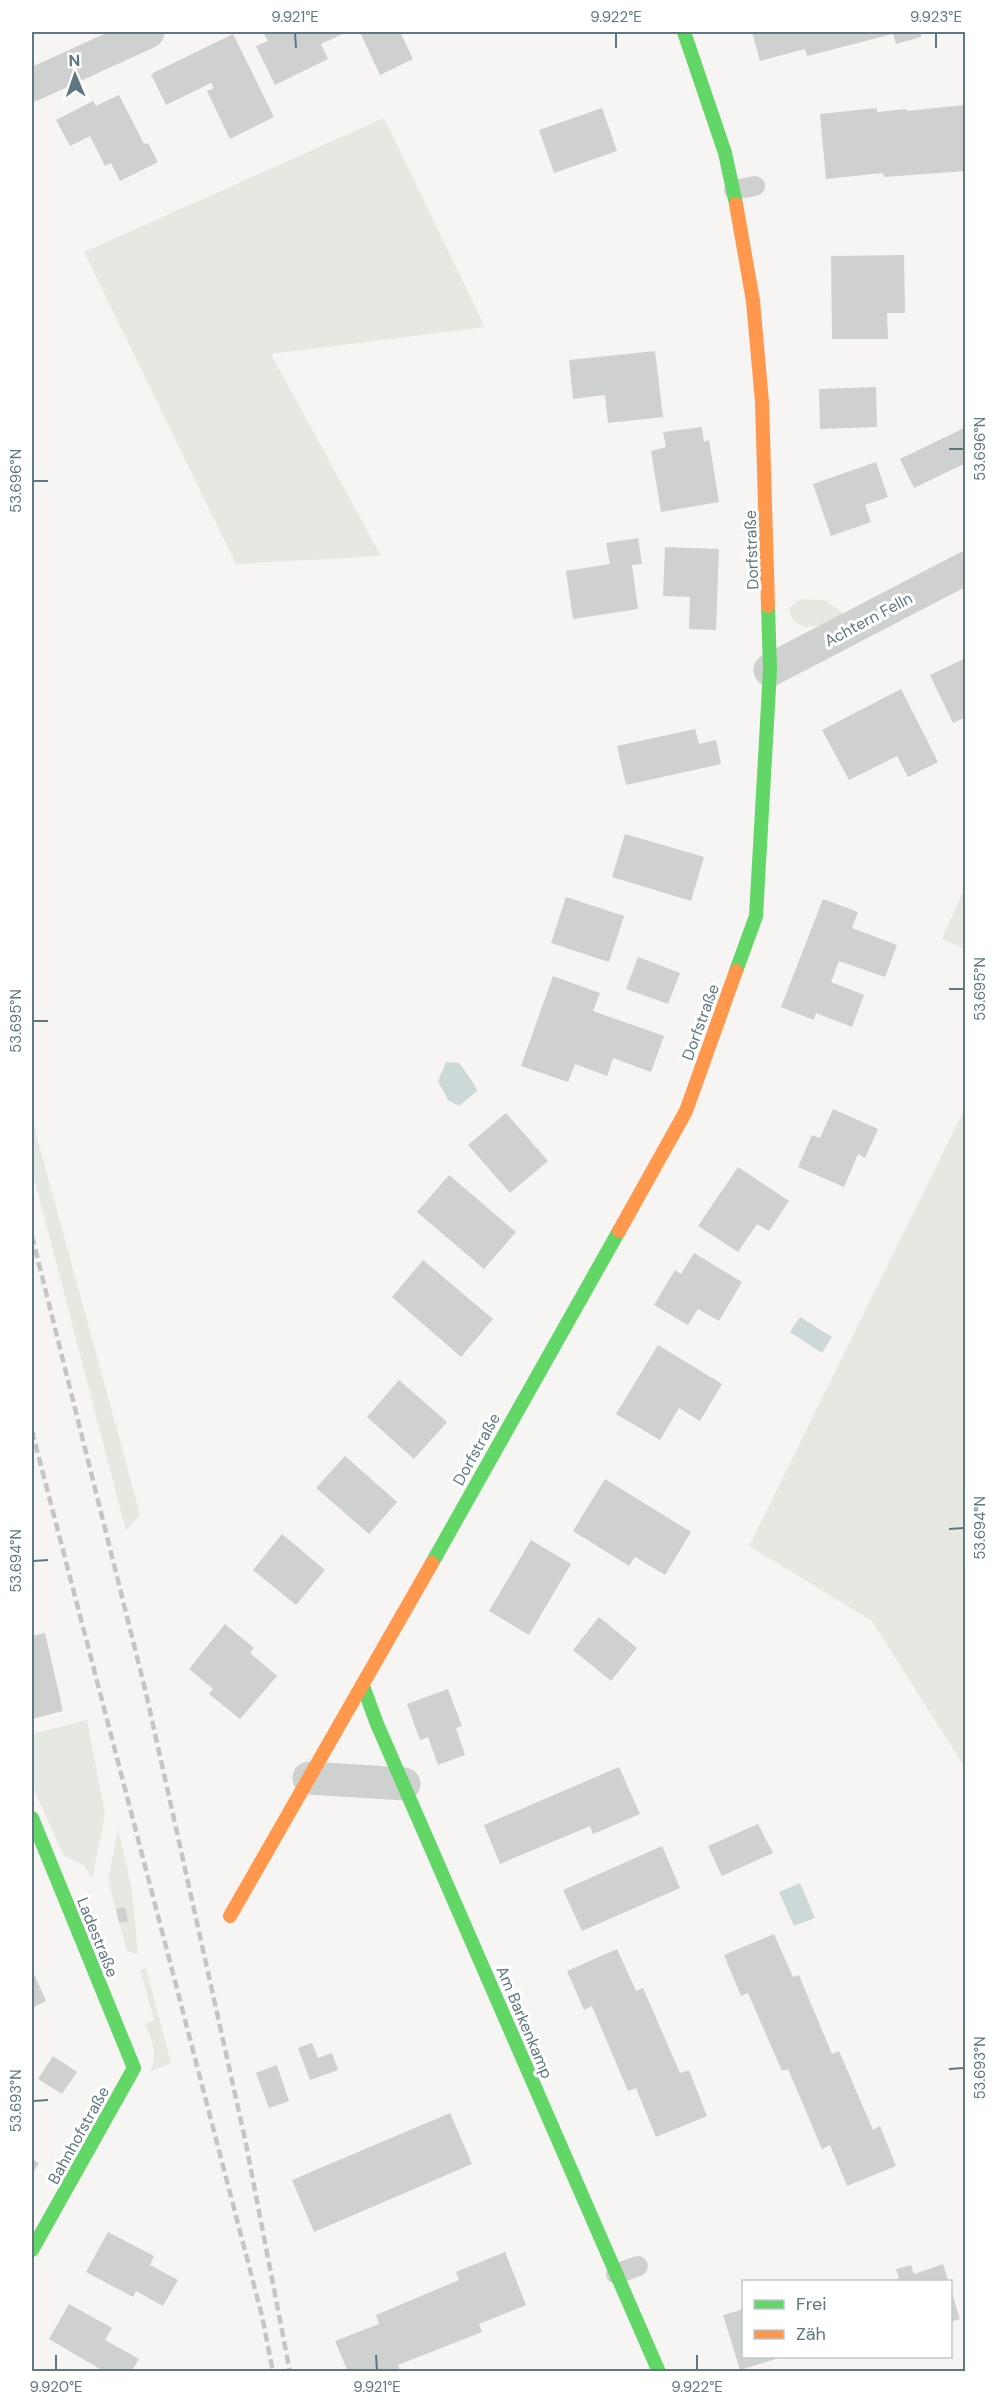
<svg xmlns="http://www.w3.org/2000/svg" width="997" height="2403" font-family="'DM Sans',sans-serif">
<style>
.green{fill:#e6e9e1}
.water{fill:#cdd8d8}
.building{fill:#ced1d0}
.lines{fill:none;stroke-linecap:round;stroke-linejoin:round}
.lane{stroke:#cfd0d0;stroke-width:20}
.street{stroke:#cfd0d0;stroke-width:33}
.fast{stroke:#63d668;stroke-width:14}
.slow{stroke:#ff974d;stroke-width:14}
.rail{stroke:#c3c5c6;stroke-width:4.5;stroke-dasharray:9 4.5;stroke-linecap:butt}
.ticks{fill:none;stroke:#5e7781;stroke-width:2}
.labels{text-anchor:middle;stroke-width:6;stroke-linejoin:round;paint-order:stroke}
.street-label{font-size:16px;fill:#5e7781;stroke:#fff}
.neatline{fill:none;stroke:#5e7781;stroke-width:2}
.ticks-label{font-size:15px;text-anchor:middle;fill:#5e7781}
</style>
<rect width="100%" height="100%" fill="#f6f5f3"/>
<g class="green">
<polygon points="384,118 485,327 271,354 381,556 236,564 84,252"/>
<path d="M800,599L825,600L847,616C830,624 793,639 789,608Z"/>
<polygon points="965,887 966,949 965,949 942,939"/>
<polygon points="965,1108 965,1768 872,1621 749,1546"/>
<polygon points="32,1119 140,1514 126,1531 32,1170"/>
<polygon points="87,1720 105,1814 92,1879 85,1866 64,1856 32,1786 32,1734"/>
<polygon points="118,1829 132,1890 138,1954 127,1951 108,1880"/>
<path d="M146,1968L171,2063L150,2072C159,2054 152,2042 145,2024L154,2020L140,1970Z"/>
</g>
<g class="water">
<polygon points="446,1062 459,1063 473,1082 477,1091 459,1106 448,1100 438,1081"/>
<polygon points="800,1317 832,1337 822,1353 790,1332"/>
<polygon points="800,1883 815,1918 794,1926 779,1892"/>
</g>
<g class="building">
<polygon points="263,32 347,32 321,44 328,59 275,85 256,46 268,41"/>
<polygon points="360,32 400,32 413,59 380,75"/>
<polygon points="752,32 925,32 921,34 921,37 896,44 893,34 807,56 805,49 760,61"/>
<polygon points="233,34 274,117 230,139 207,91 214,88 211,83 166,105 151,74"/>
<polygon points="119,95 144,144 148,143 158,162 120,181 111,163 105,166 90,136 70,146 56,120 93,101 96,106"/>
<polygon points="964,105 966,171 884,177 883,173 826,179 820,114 877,108 877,112 906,109 907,111"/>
<polygon points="602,108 617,151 554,173 539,130"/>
<polygon points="904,255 905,313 887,313 888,339 832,339 831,256"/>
<polygon points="655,351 663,417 608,423 605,395 573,399 569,360"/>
<polygon points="876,387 877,427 820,429 819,389"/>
<polygon points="702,427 704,442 709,440 719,502 661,512 651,451 666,447 663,432"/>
<polygon points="966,427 966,463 914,488 900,459"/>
<polygon points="876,462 888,497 865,505 871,522 831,536 813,484"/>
<polygon points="638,538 642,564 632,565 638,609 573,619 566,571 610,564 606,543"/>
<polygon points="665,547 719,549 716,630 689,629 690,597 663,596"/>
<polygon points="966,658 966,717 953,723 930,675"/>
<polygon points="901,689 938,762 908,777 897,756 849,780 822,730"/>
<polygon points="695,729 699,744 716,740 721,764 626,785 617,746"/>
<polygon points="625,834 704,857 691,901 612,877"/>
<polygon points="566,897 624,916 609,962 551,943"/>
<polygon points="823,899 858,912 852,928 897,945 885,977 839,961 831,982 864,995 852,1027 816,1013 814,1020 781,1007"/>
<polygon points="638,957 680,973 668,1004 626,989"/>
<polygon points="553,976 600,993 593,1011 664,1036 651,1072 613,1058 607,1076 575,1064 568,1082 521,1066"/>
<polygon points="833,1109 878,1129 865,1158 858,1154 844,1187 798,1167 812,1135 820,1138"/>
<polygon points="506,1113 548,1161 510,1193 468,1145"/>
<polygon points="738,1167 789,1201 769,1231 757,1224 738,1252 698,1226"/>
<polygon points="449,1175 516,1232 484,1269 417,1212"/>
<polygon points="694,1253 742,1282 719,1321 698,1309 688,1325 654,1305 675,1270 681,1274"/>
<polygon points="423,1260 493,1319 461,1357 392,1297"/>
<polygon points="658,1345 722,1384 700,1421 679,1408 660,1440 616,1414"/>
<polygon points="399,1380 447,1422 414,1459 367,1417"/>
<polygon points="345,1456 397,1502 369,1534 316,1488"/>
<polygon points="605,1479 691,1532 665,1575 635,1557 629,1566 573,1531"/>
<polygon points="282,1534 325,1570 296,1605 253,1570"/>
<polygon points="531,1540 571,1564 529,1635 489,1611"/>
<polygon points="599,1617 637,1648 611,1681 573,1650"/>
<polygon points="225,1624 254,1648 250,1653 277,1676 240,1719 209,1694 213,1689 189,1669"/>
<polygon points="45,1633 63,1711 32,1719 32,1636"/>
<polygon points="448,1689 462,1726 456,1728 465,1755 438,1765 428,1737 420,1740 407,1704"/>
<polygon points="619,1767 640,1814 593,1834 590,1826 500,1864 484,1825"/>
<polygon points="758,1824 773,1853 722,1876 708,1846"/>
<polygon points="662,1846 680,1888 582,1931 563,1890"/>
<polygon points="125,1907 128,1921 119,1923 116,1909"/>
<polygon points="774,1934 793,1977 799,1975 832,2054 839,2051 873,2130 880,2126 896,2166 847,2186 830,2145 822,2149 788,2069 782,2071 748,1993 741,1996 724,1955"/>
<polygon points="617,1949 636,1991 643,1988 680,2073 689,2070 707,2116 656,2137 636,2088 628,2091 592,2006 584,2010 567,1971"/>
<polygon points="32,1969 46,2001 32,2008"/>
<polygon points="312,2043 318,2058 332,2053 338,2070 310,2080 298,2048"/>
<polygon points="53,2056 77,2072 62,2094 38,2079"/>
<polygon points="277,2065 289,2101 269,2108 256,2073"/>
<polygon points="450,2113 472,2164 314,2232 292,2180"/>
<polygon points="32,2159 39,2163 32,2175"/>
<polygon points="108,2232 154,2256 150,2265 178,2280 163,2306 136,2291 133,2297 86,2272"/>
<polygon points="505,2252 526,2305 479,2324 482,2332 398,2365 401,2372 348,2372 335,2341 379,2324 376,2315 459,2280 456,2272"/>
<polygon points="943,2264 949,2282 889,2282 899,2278 896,2269 911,2265 914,2274"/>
<polygon points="951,2290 960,2319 951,2322"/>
<polygon points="69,2304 112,2328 105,2340 139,2359 131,2372 105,2372 49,2339"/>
<polygon points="744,2309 744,2356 782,2357 740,2370 723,2315"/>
</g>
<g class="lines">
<g class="lane">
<polyline points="734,190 755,186"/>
<polyline points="616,2274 638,2266"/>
</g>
<g class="street">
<polyline points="32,85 148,32"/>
<polyline points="770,670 966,568"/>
<polyline points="309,1778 404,1784"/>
</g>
<g class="fast">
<polyline points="684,32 725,153 736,204"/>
<polyline points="736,971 756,916 770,670 768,606"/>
<polyline points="432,1563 619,1231"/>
<polyline points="363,1686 377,1724 659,2372"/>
<polyline points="32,1818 134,2068 32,2250"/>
</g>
<g class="slow">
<polyline points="736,204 753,301 762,402 768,606"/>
<polyline points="619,1231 686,1111 736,971"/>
<polyline points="230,1916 432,1563"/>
</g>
<g class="rail">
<polyline points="32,1236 146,1693 245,2139 290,2372"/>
<polyline points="32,1431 262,2316 273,2372"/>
</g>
</g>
<path class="ticks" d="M295,33L296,48M616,33V48M936,33V48M949,449H964M33,481H48M949,989H964M33,1021H48M949,1529L964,1528M33,1561L48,1560M949,2069L964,2068M33,2101L48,2100M56,2355V2370M376,2355L377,2370M697,2355V2370"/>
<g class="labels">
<g class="street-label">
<text transform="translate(751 550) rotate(-92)" y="6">Dorfstraße</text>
<text transform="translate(868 619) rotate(-28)" y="6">Achtern Felln</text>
<text transform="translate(700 1022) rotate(-70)" y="6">Dorfstraße</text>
<text transform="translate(476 1449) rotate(-61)" y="6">Dorfstraße</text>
<text transform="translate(98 1937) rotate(68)" y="6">Ladestraße</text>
<text transform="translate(525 2022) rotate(67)" y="6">Am Barkenkamp</text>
<text transform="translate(78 2135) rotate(-61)" y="6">Bahnhofstraße</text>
</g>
</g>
<rect width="997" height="2403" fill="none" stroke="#ffffff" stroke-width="66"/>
<rect x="742" y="2280" width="210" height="78" fill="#ffffff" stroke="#bfc9cd" stroke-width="1.5"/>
<rect x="754" y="2300" width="30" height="9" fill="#63d668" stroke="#bfc9cd" stroke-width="1.5"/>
<text x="796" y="2310" font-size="18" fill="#5e7781">Frei</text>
<rect x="754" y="2330" width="30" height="9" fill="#ff974d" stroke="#bfc9cd" stroke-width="1.5"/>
<text x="796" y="2340" font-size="18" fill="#5e7781">Zäh</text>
<g transform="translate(75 75) rotate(358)" stroke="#ffffff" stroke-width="4.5" paint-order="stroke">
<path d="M0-4.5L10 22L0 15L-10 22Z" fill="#5e7781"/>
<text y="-9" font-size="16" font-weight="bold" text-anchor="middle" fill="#5e7781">N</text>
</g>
<rect x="33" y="33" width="931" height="2337" class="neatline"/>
<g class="ticks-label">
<text x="295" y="22">9.921°E</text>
<text x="616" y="22">9.922°E</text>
<text x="936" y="22">9.923°E</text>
<text transform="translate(980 449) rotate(-90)" y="5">53.696°N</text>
<text transform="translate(16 481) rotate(-90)" y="5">53.696°N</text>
<text transform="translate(980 989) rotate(-90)" y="5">53.695°N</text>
<text transform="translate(16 1021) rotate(-90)" y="5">53.695°N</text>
<text transform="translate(980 1528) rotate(-90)" y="5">53.694°N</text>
<text transform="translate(16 1561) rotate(-90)" y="5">53.694°N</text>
<text transform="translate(980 2068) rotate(-90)" y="5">53.693°N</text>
<text transform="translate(16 2101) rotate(-90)" y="5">53.693°N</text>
<text x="56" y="2392">9.920°E</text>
<text x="377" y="2392">9.921°E</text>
<text x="697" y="2392">9.922°E</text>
</g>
</svg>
